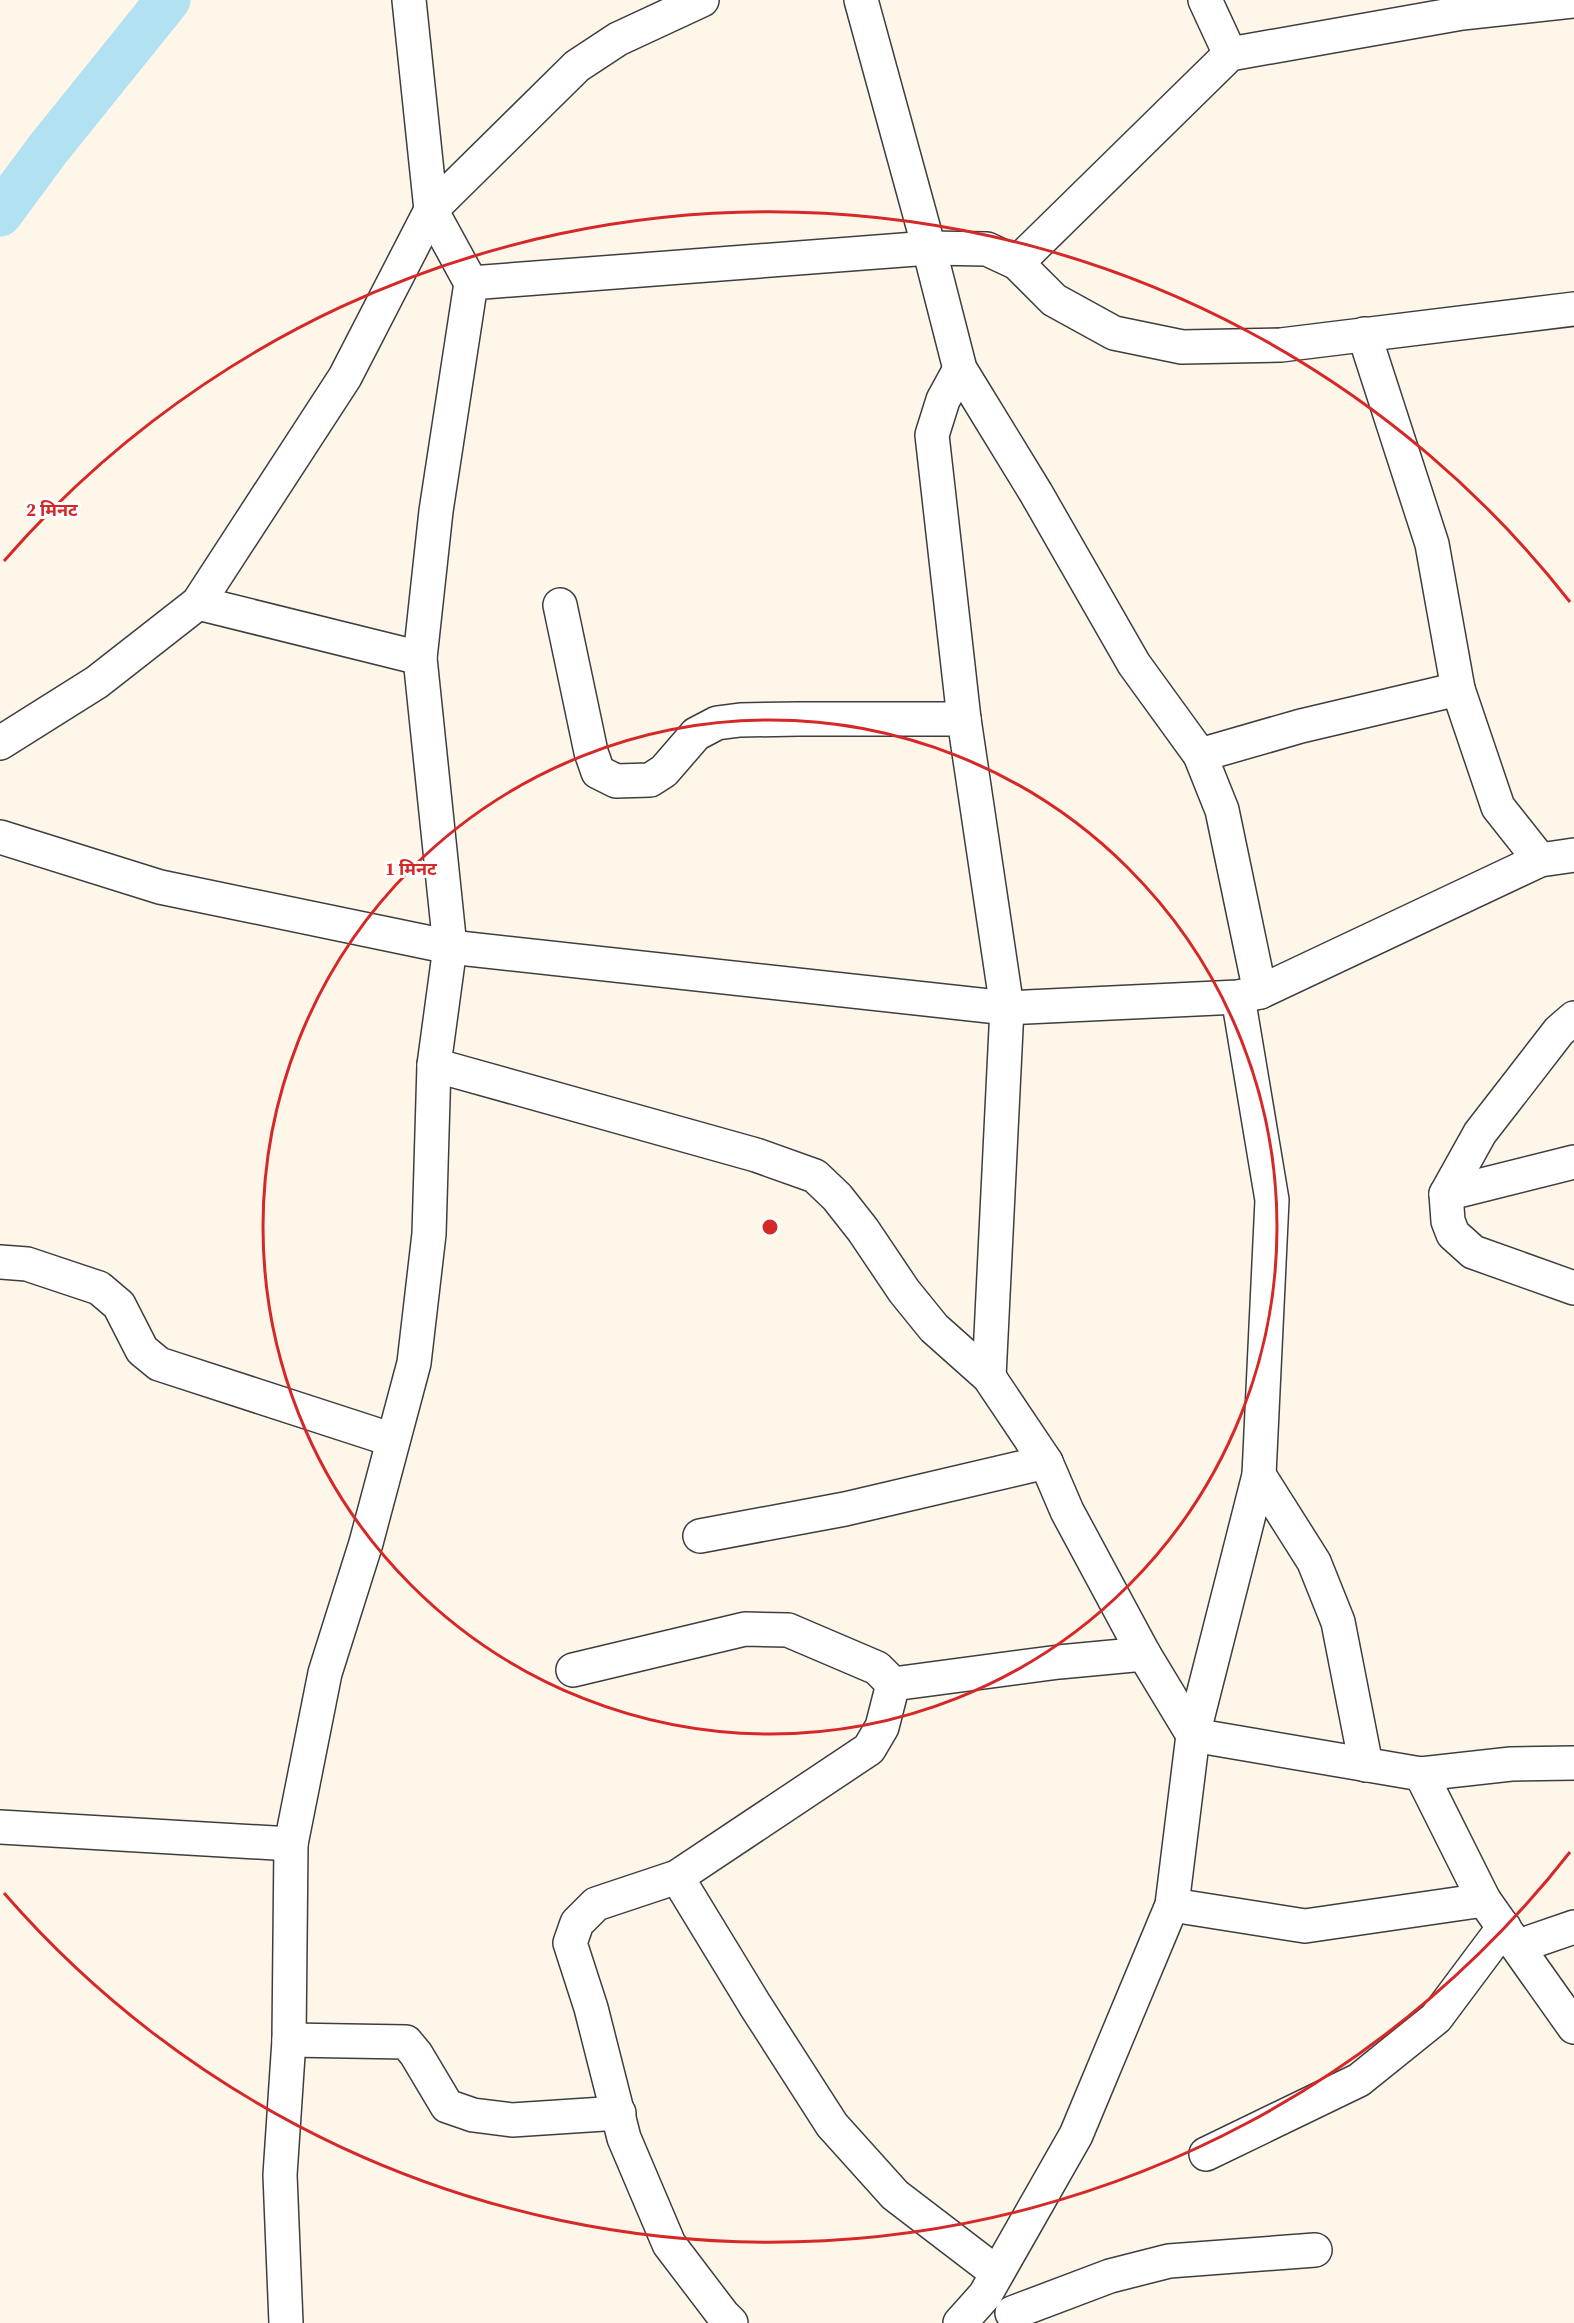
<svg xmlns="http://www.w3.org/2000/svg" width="1574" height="2323" font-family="'Source Serif 4','Noto Sans Devanagari',serif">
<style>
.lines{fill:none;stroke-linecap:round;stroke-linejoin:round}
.canal{stroke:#b2e2f1;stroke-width:45}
.minor-casing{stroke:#3e3e3e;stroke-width:36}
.minor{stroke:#fff;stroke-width:33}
.ring{fill:none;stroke:#d62828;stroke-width:3}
.centre{fill:#d62828;stroke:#fff;stroke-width:3}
.ring-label{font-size:18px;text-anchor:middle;font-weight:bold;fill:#d62828;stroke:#fff;stroke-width:6;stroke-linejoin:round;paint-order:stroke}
</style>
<rect width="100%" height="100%" fill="#fef7e9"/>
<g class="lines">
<polyline class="canal" points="0,214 48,149 168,0"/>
<defs>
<g id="minor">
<polyline points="409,0 431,210 471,283"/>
<polyline points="861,0 929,248 960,369 1036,493 1134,664 1200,755 1222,810 1260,992"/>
<polyline points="1205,0 1230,54"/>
<polyline points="1017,263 1230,54 1462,13 1574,1"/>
<polyline points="1574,309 1281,345 1182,347 1114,333 1054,300 1017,263 987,249 929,248 471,283 436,511 420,658 450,947 434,1065 756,1155 815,1176 837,1197 863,1230 904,1291 934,1328 989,1377 1046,1462 1067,1511 1144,1654 1193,1735 1421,1774 1484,1900 1574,2027"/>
<polyline points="1364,334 1432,544 1458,689 1498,807 1540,860"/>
<polyline points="960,369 943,400 932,435 964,719 1007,1008 989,1377"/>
<polyline points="198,603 420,658"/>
<polyline points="560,605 591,752 598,772 616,781 650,780 664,771 696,734 717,723 740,720 799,719 964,719"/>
<polyline points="0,743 97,682 198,603 345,377 431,210 577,66 618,39 702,0"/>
<polyline points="1200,755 1301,726 1458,689"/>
<polyline points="0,837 160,887 450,947 1007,1008 1238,997 1260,992 1540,860 1574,855"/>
<polyline points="1574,1018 1559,1031 1480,1133 1446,1194 1448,1221 1453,1234 1473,1252 1574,1288"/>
<polyline points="1446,1194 1574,1162"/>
<polyline points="0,1262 27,1264 99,1288 119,1305 142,1350 159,1364 393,1440"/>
<polyline points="1259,1475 1314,1562 1338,1622 1366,1765"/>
<polyline points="700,1536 845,1509 1046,1462"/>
<polyline points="573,1670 745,1629 788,1630 877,1668 893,1684 1059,1662 1144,1654"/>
<polyline points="1421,1774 1511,1764 1574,1763"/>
<polyline points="0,1827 291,1844"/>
<polyline points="677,1877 755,2005 832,2125 895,2195 997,2273"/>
<polyline points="1172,1905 1305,1926 1484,1900"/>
<polyline points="1519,1946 1574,1927"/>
<polyline points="289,2040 406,2042 416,2054 447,2106 473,2115 512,2120 619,2113"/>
<polyline points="1206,2154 1359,2080 1436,2018 1504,1927"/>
<polyline points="1012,2313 1110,2276 1169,2261 1315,2250"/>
<polyline points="286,2323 280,2175 289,2040 291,1844 325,1673 366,1543 414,1363 429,1234 434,1065"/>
<polyline points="731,2323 723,2315 669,2244 624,2138 591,2008 570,1943 577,1923 596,1904 677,1877 869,1749 882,1727 893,1684"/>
<polyline points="960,2323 985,2295 1076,2135 1172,1905 1193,1735 1259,1475 1272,1200 1238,997"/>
</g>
</defs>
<use href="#minor" class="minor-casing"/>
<use href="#minor" class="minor"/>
</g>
<g class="ring">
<circle cx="770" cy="1227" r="507"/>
<path d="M1570 1852A1015 1015 0 0 1 4 1893M4 561A1015 1015 0 0 1 1570 602"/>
</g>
<circle cx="770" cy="1227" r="9" class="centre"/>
<g class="ring-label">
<text x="52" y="516">2 मिनट</text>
<text x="411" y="875">1 मिनट</text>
</g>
</svg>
